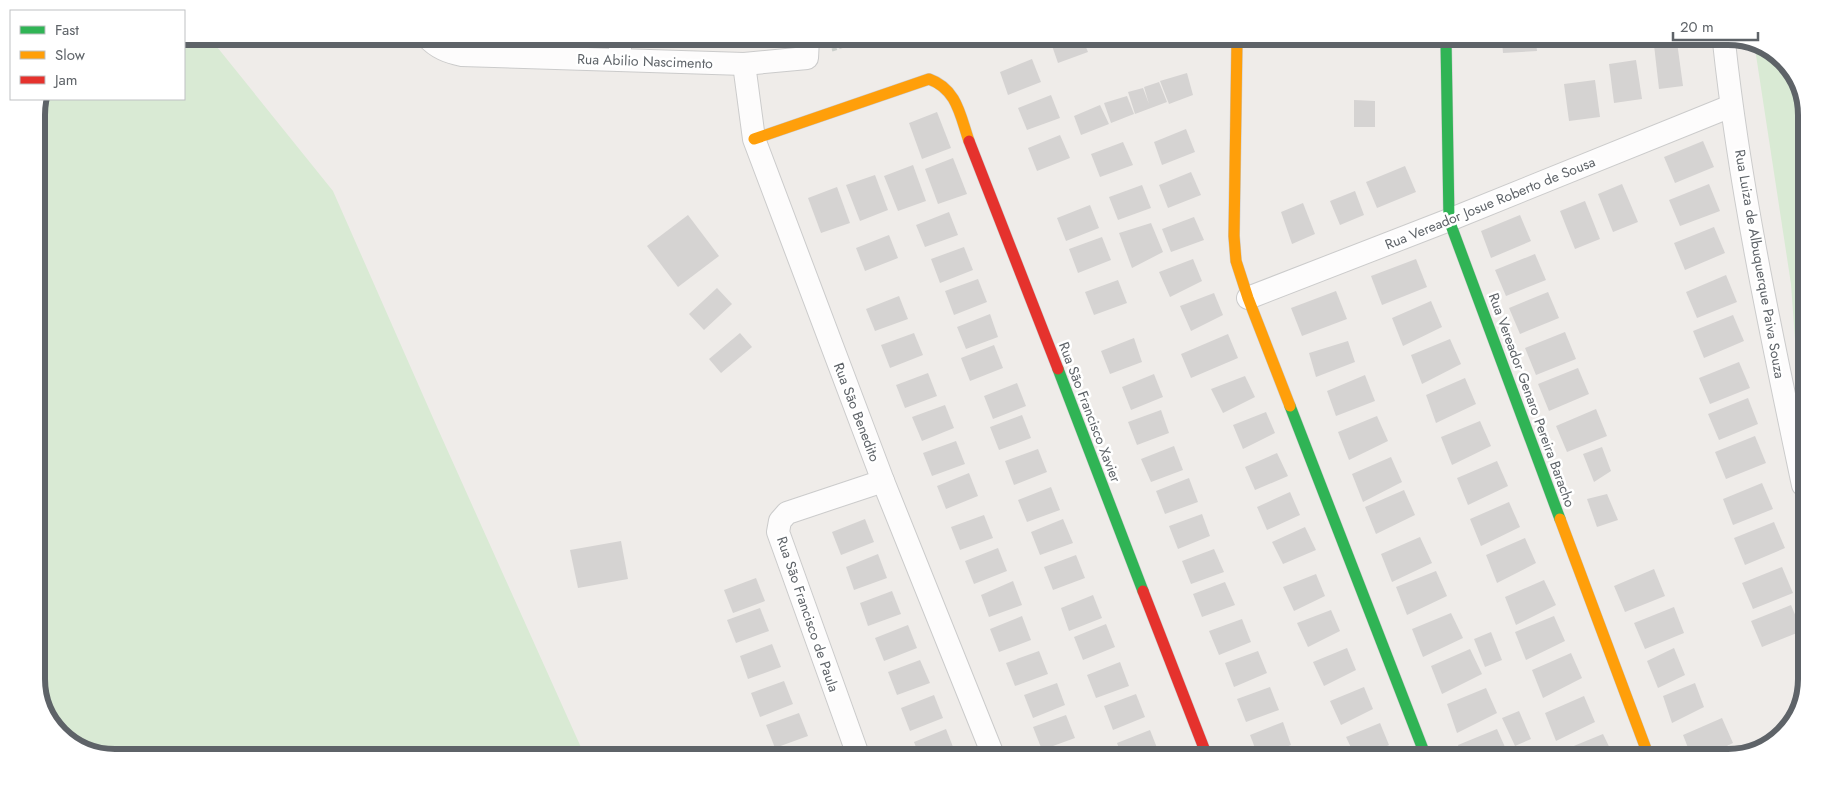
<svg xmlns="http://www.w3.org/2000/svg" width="1843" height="794" font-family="Jost,sans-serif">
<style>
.green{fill:#d9ead4}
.building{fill:#d5d3d2}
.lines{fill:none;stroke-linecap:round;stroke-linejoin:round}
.street-casing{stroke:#cbcbcb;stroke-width:24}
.fast-casing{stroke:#cac9ca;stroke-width:12}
.slow-casing{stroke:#cac9ca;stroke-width:12}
.jam-casing{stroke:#cac9ca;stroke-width:12}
.path{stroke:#cbcfcb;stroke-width:3;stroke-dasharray:5 2.5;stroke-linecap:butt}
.street{stroke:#fdfcfc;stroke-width:22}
.fast{stroke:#30b455;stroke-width:11}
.slow{stroke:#ff9f0a;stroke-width:11}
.jam{stroke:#e5322d;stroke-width:11}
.labels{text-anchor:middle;stroke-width:5;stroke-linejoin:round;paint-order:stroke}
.street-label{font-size:14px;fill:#5e6368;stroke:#fff}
.rim{fill:none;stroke:#5e6368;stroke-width:6}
</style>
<rect width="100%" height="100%" fill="#efece9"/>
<g class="green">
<polygon points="184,36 209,37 333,191 437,427 584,754 85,752 52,727 36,684 36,111 42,99 184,99"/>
<polygon points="1754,42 1758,42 1793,71 1807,111 1804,414 1799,395 1791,284"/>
</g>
<g class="building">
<polygon points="1050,40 1083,40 1088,52 1058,63"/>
<polygon points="1101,40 1118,40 1103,45"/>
<polygon points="1186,40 1203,40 1189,47"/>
<polygon points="1502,41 1536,41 1537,51 1503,53"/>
<polygon points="1677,42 1683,86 1659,89 1654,45"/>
<polygon points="1032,59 1041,82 1008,95 1000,72"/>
<polygon points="1636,60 1642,99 1614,103 1609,64"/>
<polygon points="1187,73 1193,95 1169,104 1160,81"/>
<polygon points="1595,80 1600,117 1569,121 1564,84"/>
<polygon points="1159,82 1167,102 1135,114 1128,92 1143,88 1149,104 1144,87"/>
<polygon points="1051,95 1060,118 1027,130 1018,108"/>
<polygon points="1127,96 1134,114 1111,123 1104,103"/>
<polygon points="1354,100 1375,101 1375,127 1354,127"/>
<polygon points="1100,105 1109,124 1081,135 1074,116"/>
<polygon points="937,112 951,148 922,159 909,123"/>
<polygon points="1186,129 1195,152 1162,165 1154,142"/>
<polygon points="1060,135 1070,158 1037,171 1028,148"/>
<polygon points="1703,141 1714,167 1675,183 1664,157"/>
<polygon points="1123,142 1133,165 1100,177 1091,154"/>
<polygon points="953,158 967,194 938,204 925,169"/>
<polygon points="913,165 926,201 898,211 884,176"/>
<polygon points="1405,166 1416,192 1377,208 1366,182"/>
<polygon points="1191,172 1201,195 1168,208 1159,185"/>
<polygon points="875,175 888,210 860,221 846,185"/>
<polygon points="1622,184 1638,222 1613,232 1598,194"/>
<polygon points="1709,184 1720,211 1680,226 1669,200"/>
<polygon points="1142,185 1151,208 1118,220 1109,197"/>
<polygon points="837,187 850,223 821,233 808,198"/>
<polygon points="1355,191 1364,215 1340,225 1330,201"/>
<polygon points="1585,201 1600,239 1575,249 1560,211"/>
<polygon points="1303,203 1315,234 1292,244 1281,212"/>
<polygon points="1090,205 1099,228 1066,241 1057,218"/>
<polygon points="949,212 958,235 925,247 916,225"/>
<polygon points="688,215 719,256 678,287 647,246"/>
<polygon points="1520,215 1531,241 1491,258 1481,231"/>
<polygon points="1194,217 1204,240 1171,252 1162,229"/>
<polygon points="1151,223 1163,252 1132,268 1119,233"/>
<polygon points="1714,227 1725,253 1685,270 1674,243"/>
<polygon points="889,235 898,258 865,271 856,248"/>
<polygon points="1102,237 1111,260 1078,273 1069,249"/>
<polygon points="964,247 973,270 940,283 931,259"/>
<polygon points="1535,254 1546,280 1506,296 1495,270"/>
<polygon points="1193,259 1202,281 1170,297 1159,272"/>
<polygon points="1416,259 1427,287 1382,305 1371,276"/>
<polygon points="1726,275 1737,302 1697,318 1686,292"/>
<polygon points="978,279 987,302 954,315 945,291"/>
<polygon points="1118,280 1127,303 1094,315 1085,292"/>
<polygon points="717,288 732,304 704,330 689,314"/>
<polygon points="1336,291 1347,319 1302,336 1291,308"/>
<polygon points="1548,292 1559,318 1520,334 1509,308"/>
<polygon points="1214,293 1223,315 1191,331 1180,306"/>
<polygon points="899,296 908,319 875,331 866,309"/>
<polygon points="1431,301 1442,327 1403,346 1392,318"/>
<polygon points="990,314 998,337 966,349 957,327"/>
<polygon points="1733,315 1744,341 1704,358 1693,331"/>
<polygon points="1565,332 1576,359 1536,375 1525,348"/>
<polygon points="740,333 752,347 721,373 709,359"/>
<polygon points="914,333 923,355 890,368 881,345"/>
<polygon points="1228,334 1238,358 1191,378 1181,354"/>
<polygon points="1134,338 1142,362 1110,374 1101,351"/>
<polygon points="1450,339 1461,364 1422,384 1411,355"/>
<polygon points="1348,341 1355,362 1316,377 1309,353"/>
<polygon points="994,345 1003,368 970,381 961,358"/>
<polygon points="1739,362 1750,388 1710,404 1699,378"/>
<polygon points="1578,368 1589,394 1549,411 1538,384"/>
<polygon points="928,373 937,396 905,408 896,385"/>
<polygon points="1154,374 1163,397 1131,410 1122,387"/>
<polygon points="1365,375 1375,401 1336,416 1327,391"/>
<polygon points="1245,376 1255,397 1223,413 1211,389"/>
<polygon points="1465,378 1476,404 1436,423 1426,395"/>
<polygon points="1017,383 1026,406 993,419 984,396"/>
<polygon points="1748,398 1758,424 1719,440 1708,414"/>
<polygon points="945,405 954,428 922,441 912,417"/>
<polygon points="1596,409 1607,436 1567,452 1556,426"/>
<polygon points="1161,410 1169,433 1137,445 1128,422"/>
<polygon points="1266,412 1275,433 1243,449 1233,425"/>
<polygon points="1022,415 1031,438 999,450 990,427"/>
<polygon points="1377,416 1388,441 1349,460 1338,432"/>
<polygon points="1480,421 1491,446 1452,465 1441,437"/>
<polygon points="1755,436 1766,463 1726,479 1715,452"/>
<polygon points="956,441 965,464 932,476 923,453"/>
<polygon points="1174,446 1183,470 1151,482 1141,459"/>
<polygon points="1602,447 1611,471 1594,482 1583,454"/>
<polygon points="1038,449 1047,472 1014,485 1005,461"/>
<polygon points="1277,453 1288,476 1255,490 1245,467"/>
<polygon points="1391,457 1402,482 1363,502 1352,474"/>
<polygon points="1497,461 1508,486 1468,505 1457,478"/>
<polygon points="969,473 978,496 946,509 937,486"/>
<polygon points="1189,478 1198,502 1165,514 1156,491"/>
<polygon points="1762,483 1773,509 1733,525 1723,499"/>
<polygon points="1051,487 1060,510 1027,522 1018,500"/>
<polygon points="1404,490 1415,515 1376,534 1365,507"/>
<polygon points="1290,492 1300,515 1267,530 1257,507"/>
<polygon points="1607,494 1618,520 1597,527 1587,499"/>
<polygon points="1509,502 1520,527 1481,546 1470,519"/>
<polygon points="1202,514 1210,536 1178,549 1169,526"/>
<polygon points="984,515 993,538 960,550 951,527"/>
<polygon points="865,519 874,542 841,555 832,532"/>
<polygon points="1063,519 1073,543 1040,555 1031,532"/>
<polygon points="1774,522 1785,548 1745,565 1734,538"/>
<polygon points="1305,527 1316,550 1283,564 1272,542"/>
<polygon points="1420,537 1432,563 1392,582 1381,554"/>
<polygon points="1525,538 1536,563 1497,583 1486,555"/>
<polygon points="621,541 628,579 578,588 570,550"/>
<polygon points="998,548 1007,571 974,584 965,561"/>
<polygon points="1214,549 1224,572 1191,584 1182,561"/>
<polygon points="878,554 887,578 854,590 846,567"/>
<polygon points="1076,555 1085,578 1053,590 1044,567"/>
<polygon points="1782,567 1793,593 1753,609 1742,583"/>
<polygon points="1654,569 1665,596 1625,612 1614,586"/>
<polygon points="1436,571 1447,596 1407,615 1396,587"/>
<polygon points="1316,574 1325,596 1294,611 1283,587"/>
<polygon points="756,578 765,601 733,613 724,590"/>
<polygon points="1544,580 1556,605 1516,625 1505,597"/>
<polygon points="1013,581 1022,605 989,617 981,595"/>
<polygon points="1225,582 1235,605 1202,617 1193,594"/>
<polygon points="892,591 901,614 868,626 860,603"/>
<polygon points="1093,595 1102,618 1069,631 1061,608"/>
<polygon points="1791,605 1802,631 1762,647 1751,621"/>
<polygon points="1674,607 1684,633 1645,649 1634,623"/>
<polygon points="760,608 769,631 736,643 727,620"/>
<polygon points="1331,610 1340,631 1308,647 1297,623"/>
<polygon points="1451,613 1463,638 1423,657 1412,629"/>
<polygon points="1022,616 1031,640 999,652 990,629"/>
<polygon points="1554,616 1565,641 1526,660 1515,632"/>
<polygon points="1242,619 1251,642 1219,655 1209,631"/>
<polygon points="1106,624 1115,647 1083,660 1074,637"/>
<polygon points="908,625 917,648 884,661 875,638"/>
<polygon points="1491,632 1502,660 1485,667 1474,639"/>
<polygon points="772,644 781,667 748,679 740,656"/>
<polygon points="1347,648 1356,670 1324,686 1313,662"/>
<polygon points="1674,648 1685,675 1658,688 1647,661"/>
<polygon points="1470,649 1482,674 1442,694 1431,666"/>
<polygon points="1039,651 1048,674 1015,686 1006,663"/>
<polygon points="1258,651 1267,673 1234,687 1225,663"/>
<polygon points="1571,653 1582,678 1543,698 1532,670"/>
<polygon points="920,660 930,683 897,695 888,672"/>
<polygon points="1120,662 1129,686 1096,698 1087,675"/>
<polygon points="784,681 793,704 760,717 751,693"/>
<polygon points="1057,683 1065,705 1033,718 1024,695"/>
<polygon points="1695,683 1704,707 1672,723 1663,696"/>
<polygon points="1270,687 1279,710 1246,722 1237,699"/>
<polygon points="1364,687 1373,709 1341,725 1330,701"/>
<polygon points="1486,688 1497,713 1457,733 1447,704"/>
<polygon points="1136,694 1145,717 1113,730 1104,706"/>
<polygon points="934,695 943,718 910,731 901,708"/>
<polygon points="1584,696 1595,722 1556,741 1545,713"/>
<polygon points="1519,711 1531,739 1515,746 1502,718"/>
<polygon points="799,713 808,736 775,748 766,725"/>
<polygon points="1066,715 1075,738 1042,750 1033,727"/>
<polygon points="1722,718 1733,743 1703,758 1692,758 1683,735"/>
<polygon points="1283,722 1291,745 1264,756 1258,756 1250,735"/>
<polygon points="1380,723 1389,745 1367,756 1355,756 1346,737"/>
<polygon points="946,729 955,752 948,755 919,755 914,742"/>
<polygon points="1497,729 1508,754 1502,757 1462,757 1458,745"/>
<polygon points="1150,730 1159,753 1152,756 1122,756 1117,743"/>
<polygon points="1603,734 1614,757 1567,757 1564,750"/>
<polygon points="811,749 814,754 797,754"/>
<polygon points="1081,750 1083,755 1066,755"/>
</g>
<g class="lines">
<defs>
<g id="street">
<path d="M427,37C437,48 448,52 462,55L744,64L807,58L808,39"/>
<path d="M1724,42C1740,191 1772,338 1803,485"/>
<polyline points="620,60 620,38"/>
<polyline points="744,64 754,139 883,481 993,755"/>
<polyline points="1248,298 1449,220 1731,106"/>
<polyline points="858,755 778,532 780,521 787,513 883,481"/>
</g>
<g id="fast">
<polyline points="1446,41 1449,220 1560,519"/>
<polyline points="1058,369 1143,591"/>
<polyline points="1290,406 1426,757"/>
</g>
<g id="slow">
<polyline points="1237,40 1234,236 1236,261 1248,298 1290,406"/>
<path d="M754,139L929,79C957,89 960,115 969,141"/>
<polyline points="1560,519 1649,757"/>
</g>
<g id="jam">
<polyline points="969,141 1058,369"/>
<polyline points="1143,591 1207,756"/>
</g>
</defs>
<use href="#street" class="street-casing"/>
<use href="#fast" class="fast-casing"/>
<use href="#slow" class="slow-casing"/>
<use href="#jam" class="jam-casing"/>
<polyline class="path" points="832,50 866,39"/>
<use href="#street" class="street"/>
<use href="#fast" class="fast"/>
<use href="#slow" class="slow"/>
<use href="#jam" class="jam"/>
</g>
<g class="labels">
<g class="street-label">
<text transform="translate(645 61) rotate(2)" y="5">Rua Abilio Nascimento</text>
<text transform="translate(1490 203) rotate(-22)" y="5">Rua Vereador Josue Roberto de Sousa</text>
<text transform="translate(1760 264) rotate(80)" y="5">Rua Luiza de Albuquerque Paiva Souza</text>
<text transform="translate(1532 400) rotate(70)" y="5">Rua Vereador Genaro Pereira Baracho</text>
<text transform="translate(857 412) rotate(69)" y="5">Rua São Benedito</text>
<text transform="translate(1090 412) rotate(69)" y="5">Rua São Francisco Xavier</text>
<text transform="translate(808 614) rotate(71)" y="5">Rua São Francisco de Paula</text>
</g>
</g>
<path d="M0 0H1843V794H0ZM115 45H1728A70 70 0 0 1 1798 115V679A70 70 0 0 1 1728 749H115A70 70 0 0 1 45 679V115A70 70 0 0 1 115 45Z" fill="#fff" fill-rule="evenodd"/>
<path class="rim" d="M115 45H1728A70 70 0 0 1 1798 115V679A70 70 0 0 1 1728 749H115A70 70 0 0 1 45 679V115A70 70 0 0 1 115 45Z"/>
<rect x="10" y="10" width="175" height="90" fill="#ffffff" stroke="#bfc1c3"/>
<rect x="20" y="26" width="25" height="8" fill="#30b455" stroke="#bfc1c3"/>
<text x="55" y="35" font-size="15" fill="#5e6368">Fast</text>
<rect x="20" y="51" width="25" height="8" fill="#ff9f0a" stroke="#bfc1c3"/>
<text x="55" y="60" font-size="15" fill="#5e6368">Slow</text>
<rect x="20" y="76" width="25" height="8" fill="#e5322d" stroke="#bfc1c3"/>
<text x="55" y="85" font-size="15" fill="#5e6368">Jam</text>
<path d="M1673 32v8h85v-8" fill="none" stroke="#5e6368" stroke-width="2.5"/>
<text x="1680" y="32" font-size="15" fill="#5e6368" stroke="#ffffff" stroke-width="4" paint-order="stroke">20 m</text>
</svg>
